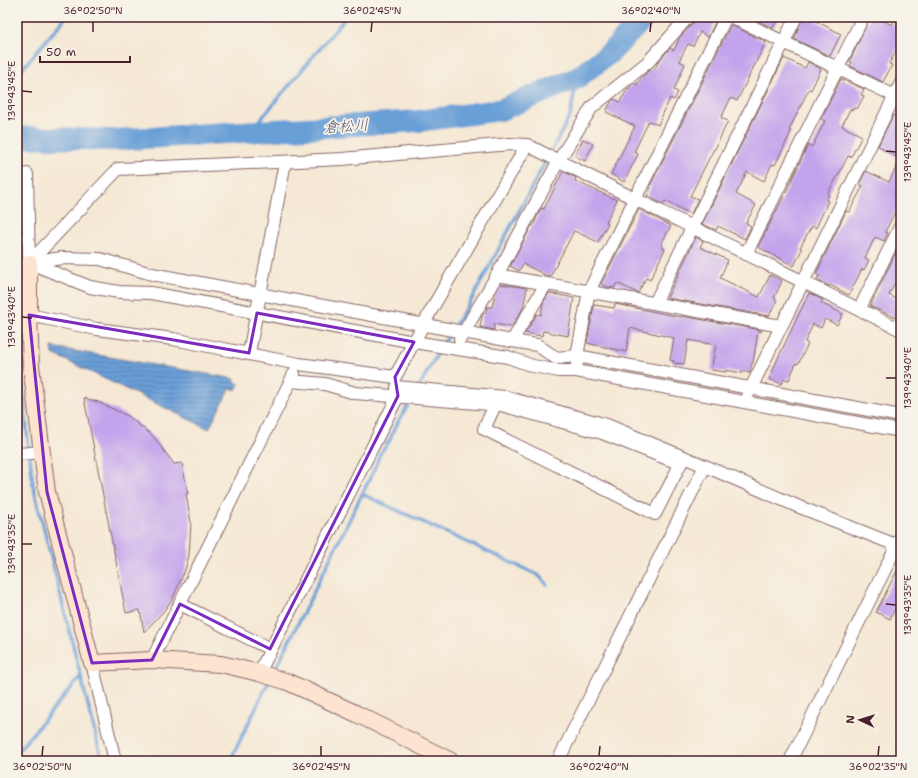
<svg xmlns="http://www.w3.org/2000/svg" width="918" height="778" font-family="'Shantell Sans','Klee One',sans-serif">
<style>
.water{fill:url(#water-rules);stroke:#5a5f81}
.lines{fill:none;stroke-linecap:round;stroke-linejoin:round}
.stream{stroke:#699fd7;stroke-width:3.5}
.river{stroke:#699fd7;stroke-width:22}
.building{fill:#c3a3ec}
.street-casing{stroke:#866566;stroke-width:14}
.secondary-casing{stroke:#866566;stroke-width:18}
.street{stroke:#fff;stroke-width:12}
.secondary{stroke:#fde4d0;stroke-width:16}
.marked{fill:none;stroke:#7b2cbf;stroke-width:3;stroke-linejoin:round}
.ticks{fill:none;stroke:#4a1f2b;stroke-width:1.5}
.labels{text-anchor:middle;stroke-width:3.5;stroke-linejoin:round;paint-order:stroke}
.water-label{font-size:15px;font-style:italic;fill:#565270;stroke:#f7f3e8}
.neatline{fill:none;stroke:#4a1f2b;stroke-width:1.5}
.ticks-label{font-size:10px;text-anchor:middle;fill:#4a1f2b}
</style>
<defs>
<pattern id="water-rules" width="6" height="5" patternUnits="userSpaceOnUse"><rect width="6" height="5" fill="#699fd7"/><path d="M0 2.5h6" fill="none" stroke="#5881af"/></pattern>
</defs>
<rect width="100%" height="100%" fill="#f7f3e8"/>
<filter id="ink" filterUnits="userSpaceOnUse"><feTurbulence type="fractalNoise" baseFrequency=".025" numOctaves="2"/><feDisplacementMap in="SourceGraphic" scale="8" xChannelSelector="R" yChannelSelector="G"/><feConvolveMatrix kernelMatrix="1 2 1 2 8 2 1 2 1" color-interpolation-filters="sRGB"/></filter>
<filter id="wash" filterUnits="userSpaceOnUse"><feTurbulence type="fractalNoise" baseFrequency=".012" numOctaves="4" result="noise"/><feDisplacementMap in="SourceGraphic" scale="16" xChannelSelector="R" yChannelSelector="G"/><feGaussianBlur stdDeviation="0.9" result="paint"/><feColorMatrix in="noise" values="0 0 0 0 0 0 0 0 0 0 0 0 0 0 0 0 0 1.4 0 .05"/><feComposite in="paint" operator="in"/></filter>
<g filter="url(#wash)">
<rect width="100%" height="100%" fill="#f5e8d4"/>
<polygon class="water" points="52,347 235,379 234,381 239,384 236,390 230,388 209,429 53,354"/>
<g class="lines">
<g class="stream">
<polyline points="17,75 66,17"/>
<polyline points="251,131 346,17"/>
<polyline points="454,327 473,297 570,116 577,78"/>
<polyline points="17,340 33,485 102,761"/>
<polyline points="443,344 451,332"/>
<polyline points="419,387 440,349"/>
<polyline points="362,494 538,575 547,584"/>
<polyline points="273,674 374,470 380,454 390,440 393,431 411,400"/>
<polyline points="17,752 81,676"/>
<polyline points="230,761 269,681"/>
</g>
<polyline class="river" points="17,137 113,140 418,121 500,110 577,78 610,53 645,17"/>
</g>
<g id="blocks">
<g class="building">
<polygon points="695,17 704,21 706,17 709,17 716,21 708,37 700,32 693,46 688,44 679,61 685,64 674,90 678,92 674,100 670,98 658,125 649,121 634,152 638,154 624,182 611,174 635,126 606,112 611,102 614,99 620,102 628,88 629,89 633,83 637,85 641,78 652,68 655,69 658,62 670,48 674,50 680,37 694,22"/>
<polygon points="761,17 779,17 773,28 758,21"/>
<polygon points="803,17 819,17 816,21 841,34 830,56 794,39"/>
<polygon points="870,17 876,17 892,25 896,17 901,17 901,42 889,64 892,65 883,82 850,66 852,62 850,61"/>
<polygon points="731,25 766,42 737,101 731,98 721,118 728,121 715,149 714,149 690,196 698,199 691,214 665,201 663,204 647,196 651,187 650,186"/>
<polygon points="784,58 805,68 808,62 821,69 811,90 809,89 789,130 791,131 790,134 775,165 772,164 764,181 747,172 736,194 756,205 746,223 751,226 745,239 718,226 716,230 702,224"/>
<polygon points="841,79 864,89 861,95 864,96 857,109 854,108 853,110 850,109 842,126 862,136 851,157 848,156 840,172 828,193 829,194 826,200 828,201 816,228 812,226 811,229 810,229 800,248 802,249 794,266 758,247 786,192 808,145 812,147 825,121 821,119"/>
<polygon points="893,115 901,119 901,200 885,232 888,233 884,241 875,237 865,258 869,260 864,270 862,269 849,295 830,285 829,286 817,280 819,276 816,274 846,211 849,212 863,186 859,184 866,171 889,182 900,159 882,149 883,148 878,146"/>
<polygon points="583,139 593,144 585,161 575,156"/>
<polygon points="563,171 576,178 575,181 617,200 606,222 608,223 598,242 574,231 550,277 523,264 519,271 510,266 532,225 533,226 541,208 544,209"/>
<polygon points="639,209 671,226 661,244 663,245 662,247 665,249 650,280 646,278 638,293 617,283 614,288 608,287 601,284"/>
<polygon points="696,237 703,241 700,247 728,260 720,278 759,297 770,275 782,281 774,298 776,299 776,303 769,316 667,298"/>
<polygon points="901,242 901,271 889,295 901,301 901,320 870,306"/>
<polygon points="500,284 527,288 523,308 511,327 494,324 494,330 480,327 482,316 484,313 486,313 487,307 492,307 495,294"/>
<polygon points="549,293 574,298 568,336 543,331 542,336 525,333 537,314 541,315 543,303"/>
<polygon points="809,293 823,300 821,303 843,314 837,325 825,319 821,328 813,324 805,342 808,344 798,364 796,363 789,380 784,379 782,384 769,379 778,358"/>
<polygon points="615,304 681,317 681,316 762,330 761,332 758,331 753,363 752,363 750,373 742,371 742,373 726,370 726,372 711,370 716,345 688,340 684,364 673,363 674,361 670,360 674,338 630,328 626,352 587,343 594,305 614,308"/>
<polygon points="84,398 98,402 128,416 153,436 174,464 182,463 188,494 186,494 191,522 189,555 185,570 172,600 162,613 144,632 140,610 126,613"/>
<polygon points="901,563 901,596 890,619 876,612"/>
</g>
</g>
</g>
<g filter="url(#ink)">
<use href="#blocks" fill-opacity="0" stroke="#866566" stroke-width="1"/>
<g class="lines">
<defs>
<g id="street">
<polyline points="732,17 901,99"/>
<polyline points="27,174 29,263"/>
<polyline points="746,254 863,17"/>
<polyline points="29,263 62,258 100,259 152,274 512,341 537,345 556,358 577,356 901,416"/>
<polyline points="29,263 118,169 342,159 510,144 527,145 635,199 726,17"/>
<polyline points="30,263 90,287 119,292 151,293 414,342 508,357 533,366 559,371 576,371 901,431"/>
<polyline points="497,275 781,326"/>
<polyline points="655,303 796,17"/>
<polyline points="859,310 901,225"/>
<polyline points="29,315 97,329 173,339 299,364 395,377 434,305 527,145"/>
<polyline points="460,339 497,275 559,160 592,107 648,62 688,17"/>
<polyline points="512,341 546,284"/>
<polyline points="249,353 285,162"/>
<polyline points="577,364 577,356 589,291 635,199 901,330"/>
<polyline points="291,381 325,384 355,393 501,405 602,433 673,461"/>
<polyline points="397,387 505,397 607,425 705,466 797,506 901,547"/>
<polyline points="748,394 901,83"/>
<polyline points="495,405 484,429 655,514 684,457"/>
<polyline points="17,456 19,454 42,452"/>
<polyline points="180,604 270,649"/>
<polyline points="152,660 294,374"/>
<polyline points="92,663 115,761"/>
<polyline points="259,673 398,396 397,389"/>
<polyline points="558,761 705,466"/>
<polyline points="790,761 901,537"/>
</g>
<polyline id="secondary" points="29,263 29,315 31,366 47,492 92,663 152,660 221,664 259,673 288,682 357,714 451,761"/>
</defs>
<use href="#street" class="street-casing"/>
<use href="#secondary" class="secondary-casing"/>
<use href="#street" class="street"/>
<use href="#secondary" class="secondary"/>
</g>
</g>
<path class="marked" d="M257,313L414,342L395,377L398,396L270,649L180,604L152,660L92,663L47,492L29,315L249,353Z"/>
<path class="ticks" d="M93,32V22M371,32L372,22M650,32L651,22M22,91L32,92M886,151L896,152M22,317L32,318M886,378H896M22,544H32M886,604L896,605M42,756L43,746M321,756V746M599,756L600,746M878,756L879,746"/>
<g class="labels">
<g class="water-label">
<text transform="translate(346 126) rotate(-3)" y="5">倉松川</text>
</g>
</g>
<rect width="918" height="778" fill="none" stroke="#f7f3e8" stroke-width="44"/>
<g transform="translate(860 720) rotate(274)" stroke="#f7f3e8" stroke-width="3" paint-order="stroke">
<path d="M0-3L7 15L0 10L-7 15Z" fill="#4a1f2b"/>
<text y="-6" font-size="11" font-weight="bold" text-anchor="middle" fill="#4a1f2b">N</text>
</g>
<path d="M40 56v6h90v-6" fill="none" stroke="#4a1f2b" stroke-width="2"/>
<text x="46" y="56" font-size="12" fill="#4a1f2b" stroke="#f7f3e8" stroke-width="3" paint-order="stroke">50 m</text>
<rect x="22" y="22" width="874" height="734" class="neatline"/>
<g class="ticks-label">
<text x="93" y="14">36°02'50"N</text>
<text x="372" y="14">36°02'45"N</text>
<text x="651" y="14">36°02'40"N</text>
<text transform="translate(11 91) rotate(-90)" y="4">139°43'45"E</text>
<text transform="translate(907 152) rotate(-90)" y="4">139°43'45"E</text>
<text transform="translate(11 317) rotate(-90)" y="4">139°43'40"E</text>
<text transform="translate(907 378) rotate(-90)" y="4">139°43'40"E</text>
<text transform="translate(11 544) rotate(-90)" y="4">139°43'35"E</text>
<text transform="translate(907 605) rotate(-90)" y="4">139°43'35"E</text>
<text x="42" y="770">36°02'50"N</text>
<text x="321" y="770">36°02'45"N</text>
<text x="599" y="770">36°02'40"N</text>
<text x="878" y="770">36°02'35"N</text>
</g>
</svg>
